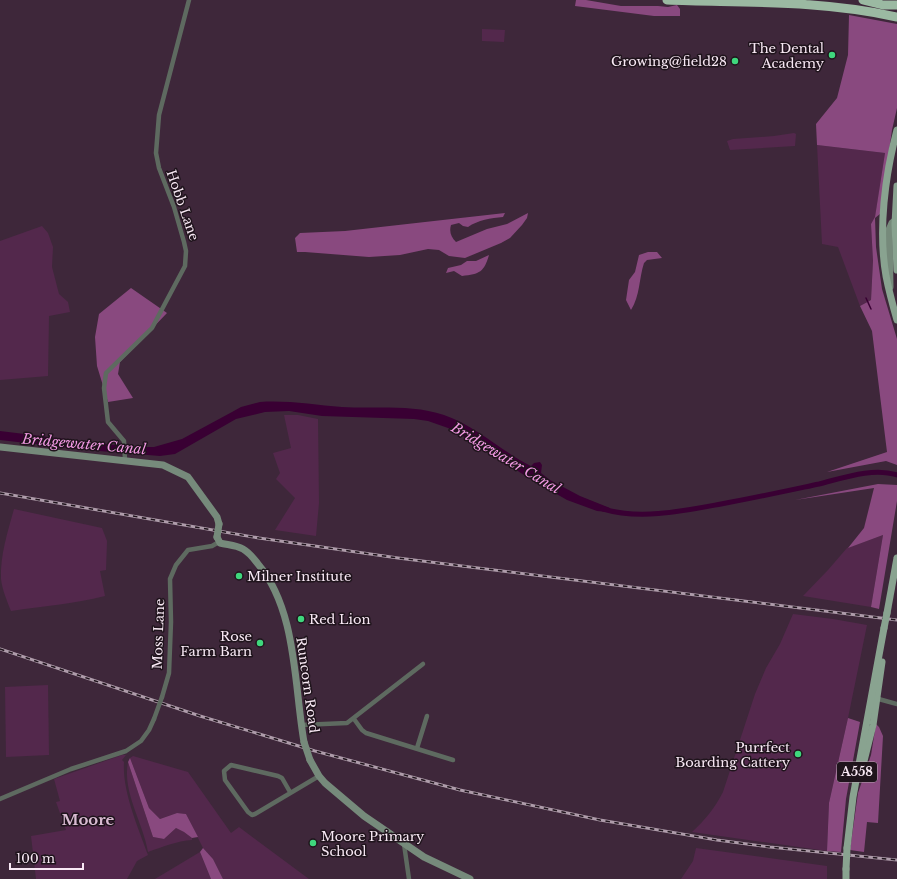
<svg xmlns="http://www.w3.org/2000/svg" width="897" height="879" font-family="'Libre Baskerville',serif">
<style>
.green{fill:#53284c}
.forest{fill:#89497f}
.water{fill:#390033}
.lines{fill:none;stroke-linecap:round;stroke-linejoin:round}
.stream{stroke:#390033;stroke-width:1.5}
.canal{stroke:#390033;stroke-width:5}
.street{stroke:#5e6a60;stroke-width:4.5}
.secondary{stroke:#768a7b;stroke-width:7}
.primary{stroke:#89a390;stroke-width:7}
.highway{stroke:#9bb9a2;stroke-width:9}
.rail-casing{stroke:#ae9caa;stroke-width:3}
.rail{stroke:#1f141c;stroke-width:1.5;stroke-dasharray:4.5;stroke-linecap:butt}
.street-bridge{stroke:#5e6a60;stroke-width:4.5}
.secondary-bridge{stroke:#768a7b;stroke-width:7}
.primary-bridge{stroke:#89a390;stroke-width:7}
.poi-dot{fill:#3fd77d;stroke:#1f141c;stroke-width:1.5}
.labels{text-anchor:middle;stroke-width:3;stroke-linejoin:round;paint-order:stroke}
.shield{fill:#1f141c;stroke:#b7a8b3;stroke-width:1}
.shield-label{font-size:12px;font-weight:bold;fill:#f8e8f4}
.poi-label{font-size:13px;fill:#f8e8f4;stroke:#1f141c;text-anchor:end}
.street-label{font-size:13px;fill:#f8e8f4;stroke:#1f141c}
.water-label{font-size:14px;font-style:italic;fill:#f49ae5;stroke:#1f141c}
.quarter-label{font-size:15px;font-weight:bold;fill:#d9bbd2;stroke:#1f141c}
</style>
<rect width="100%" height="100%" fill="#3e273a"/>
<g class="green">
<polygon points="482,29 505,30 504,42 482,41"/>
<polygon points="794,133 796,134 795,146 730,150 727,141 733,139 774,136"/>
<polygon points="817,145 885,153 875,218 871,224 873,261 871,300 860,306 838,247 822,244"/>
<polygon points="42,226 48,233 53,247 52,267 59,294 68,302 70,312 49,316 48,376 0,380 0,241"/>
<polygon points="284,415 298,415 318,419 319,503 316,536 275,530 295,498 276,479 280,473 273,453 291,448"/>
<path d="M14,509L102,528L107,541L106,570L100,571L105,596C74,604 42,606 11,611C7,601 2,589 1,579C0,555 8,531 14,509Z"/>
<polygon points="883,535 871,607 803,596 828,570 847,548"/>
<path d="M793,614L833,619L867,625L848,718L829,803L827,851L692,832C705,820 715,808 723,792L755,694L766,668L780,644Z"/>
<polygon points="48,685 49,755 6,757 5,687"/>
<path d="M122,755H126L122,760L124,762C122,791 138,827 148,855L137,861L127,879H36L31,836L66,830L56,802L60,801L54,779Z"/>
<polygon points="133,756 188,772 231,833 239,827 309,879 223,879 213,859 203,848 186,814 177,813 160,819 149,808 130,758"/>
<path d="M128,762L153,837L164,839L176,828L184,832L192,838V840C177,841 162,847 148,852C143,822 122,792 128,762Z"/>
<polygon points="696,848 827,866 827,879 681,879 693,861"/>
<polygon points="200,852 211,879 155,879"/>
</g>
<g class="forest">
<polygon points="576,0 586,0 621,6 658,6 668,7 677,5 680,9 680,16 654,16 575,6"/>
<polygon points="849,15 897,24 897,108 892,130 880,214 875,218 876,247 882,289 897,339 897,465 886,461 827,472 887,452 872,331 860,306 871,300 873,261 871,224 875,217 885,153 817,145 816,124 837,98 848,55"/>
<path d="M505,213L503,217C491,218 478,220 468,227L463,226L459,223L451,225C449,232 451,237 456,242L487,229L507,224L528,213L527,218L522,225L510,238L501,243L465,258L449,256L439,250L428,249L400,255L369,257L305,252H297L295,238L300,233L345,231Z"/>
<path d="M648,252H657L662,258L647,260L644,263C639,278 640,296 631,310L626,300L629,280L635,272L639,255Z"/>
<path d="M489,255C484,272 480,274 462,276L454,271L446,273L448,268L461,265L467,261H476Z"/>
<polygon points="131,288 167,313 120,362 118,374 133,398 108,402 97,366 95,337 99,314"/>
<polygon points="878,484 897,485 897,501 879,609 871,607 883,535 848,548 864,528 874,488 795,500"/>
<polygon points="848,718 860,722 846,799 841,852 827,851 829,803"/>
<polygon points="876,724 879,727 883,736 878,823 867,822 864,852 850,850 858,793 871,755"/>
<polygon points="130,758 149,808 160,819 177,813 186,814 198,837 192,838 184,832 176,828 164,839 153,837 128,762"/>
<polygon points="203,848 213,859 223,879 211,879 200,852"/>
</g>
<path class="water" d="M260,402C287,400 315,405 342,407C376,409 411,404 444,415C476,426 501,451 531,466L534,463L540,462L542,465L541,473L550,480L580,496L610,508L608,512L597,511L567,500L527,477L477,444L448,428L428,421L414,419L322,416L289,411L265,412L236,419L175,454L160,456L87,450L0,440V431L131,447H154L182,439L232,412L241,407Z"/>
<g class="lines">
<polyline class="stream" points="866,298 871,309"/>
<path class="canal" d="M603,509C640,520 683,511 721,504C754,498 786,491 819,484C843,478 873,467 897,475"/>
<g class="street">
<polyline points="125,460 124,441 108,422 104,388 106,373 152,328 185,266 186,251 184,242 174,207 159,168 156,153 159,115 189,0"/>
<polyline points="162,697 169,673 171,622 170,579 176,565 188,550 212,546 219,542"/>
<polyline points="875,698 897,704"/>
<polyline points="354,719 362,730 366,733 453,760"/>
<polyline points="301,725 347,723 423,664"/>
<polyline points="417,748 427,716"/>
<polyline points="290,792 282,778 278,776 231,765 224,771 225,780 248,812 252,815 255,814 319,776"/>
<polyline points="0,799 71,769 126,751 141,741 149,730 154,719"/>
<polyline points="404,844 409,879"/>
</g>
<g class="secondary">
<polyline points="890,287 889,230 892,223 897,219"/>
<polyline points="0,447 163,465 188,477 217,517 219,524"/>
<path d="M217,537L220,543C228,545 236,545 243,549C250,553 254,559 258,564C297,610 294,685 304,742"/>
<polyline points="310,760 319,776 325,783 364,816 424,857 470,879"/>
</g>
<g class="primary">
<path d="M897,130C885,175 878,230 886,276C889,291 893,306 897,320"/>
<polyline points="897,186 895,224 897,270"/>
<polyline points="887,613 897,558"/>
<polyline points="862,769 873,725 882,662"/>
<polyline points="847,848 853,797 884,628"/>
<polyline points="846,869 846,879"/>
</g>
<g class="highway">
<path d="M667,0C745,3 821,0 897,17"/>
<polyline points="863,0 883,5 897,5"/>
</g>
<defs>
<g id="rail">
<polyline points="0,493 259,538 398,558 897,620"/>
<polyline points="0,649 200,716 315,751 460,790 600,820 717,840 770,847 897,860"/>
</g>
</defs>
<use href="#rail" class="rail-casing"/>
<use href="#rail" class="rail"/>
<polyline class="street-bridge" points="154,719 162,697"/>
<g class="secondary-bridge">
<polyline points="217,537 219,524"/>
<polyline points="304,742 310,760"/>
</g>
<g class="primary-bridge">
<polyline points="884,628 887,613"/>
<polyline points="846,869 847,848"/>
</g>
</g>
<g class="poi-dot">
<circle cx="832" cy="55" r="4"/>
<circle cx="735" cy="61" r="4"/>
<circle cx="239" cy="576" r="4"/>
<circle cx="301" cy="619" r="4"/>
<circle cx="260" cy="643" r="4"/>
<circle cx="798" cy="754" r="4"/>
<circle cx="313" cy="843" r="4"/>
</g>
<g class="labels">
<rect class="shield" x="837" y="762" width="40" height="20" rx="3"/>
<g class="shield-label">
<text x="857" y="776">A558</text>
</g>
<g class="poi-label">
<text x="824" y="53">The Dental<tspan x="824" dy="15">Academy</tspan></text>
<text x="727" y="66">Growing@field28</text>
<text x="247" y="581" text-anchor="start">Milner Institute</text>
<text x="309" y="624" text-anchor="start">Red Lion</text>
<text x="252" y="641">Rose<tspan x="252" dy="15">Farm Barn</tspan></text>
<text x="790" y="752">Purrfect<tspan x="790" dy="15">Boarding Cattery</tspan></text>
<text x="321" y="841" text-anchor="start">Moore Primary<tspan x="321" dy="15">School</tspan></text>
</g>
<g class="street-label">
<text transform="translate(183 205) rotate(71)" y="5">Hobb Lane</text>
<text transform="translate(158 634) rotate(-88)" y="5">Moss Lane</text>
<text transform="translate(308 685) rotate(82)" y="5">Runcorn Road</text>
</g>
<g class="water-label">
<text transform="translate(84 444) rotate(5)" y="5">Bridgewater Canal</text>
<text transform="translate(506 458) rotate(31)" y="5">Bridgewater Canal</text>
</g>
<g class="quarter-label">
<text x="88" y="825">Moore</text>
</g>
</g>
<path d="M10 863v6h73v-6" fill="none" stroke="#f8e8f4" stroke-width="2"/>
<text x="16" y="863" font-size="12" fill="#f8e8f4" stroke="#1f141c" stroke-width="3" paint-order="stroke">100 m</text>
</svg>
